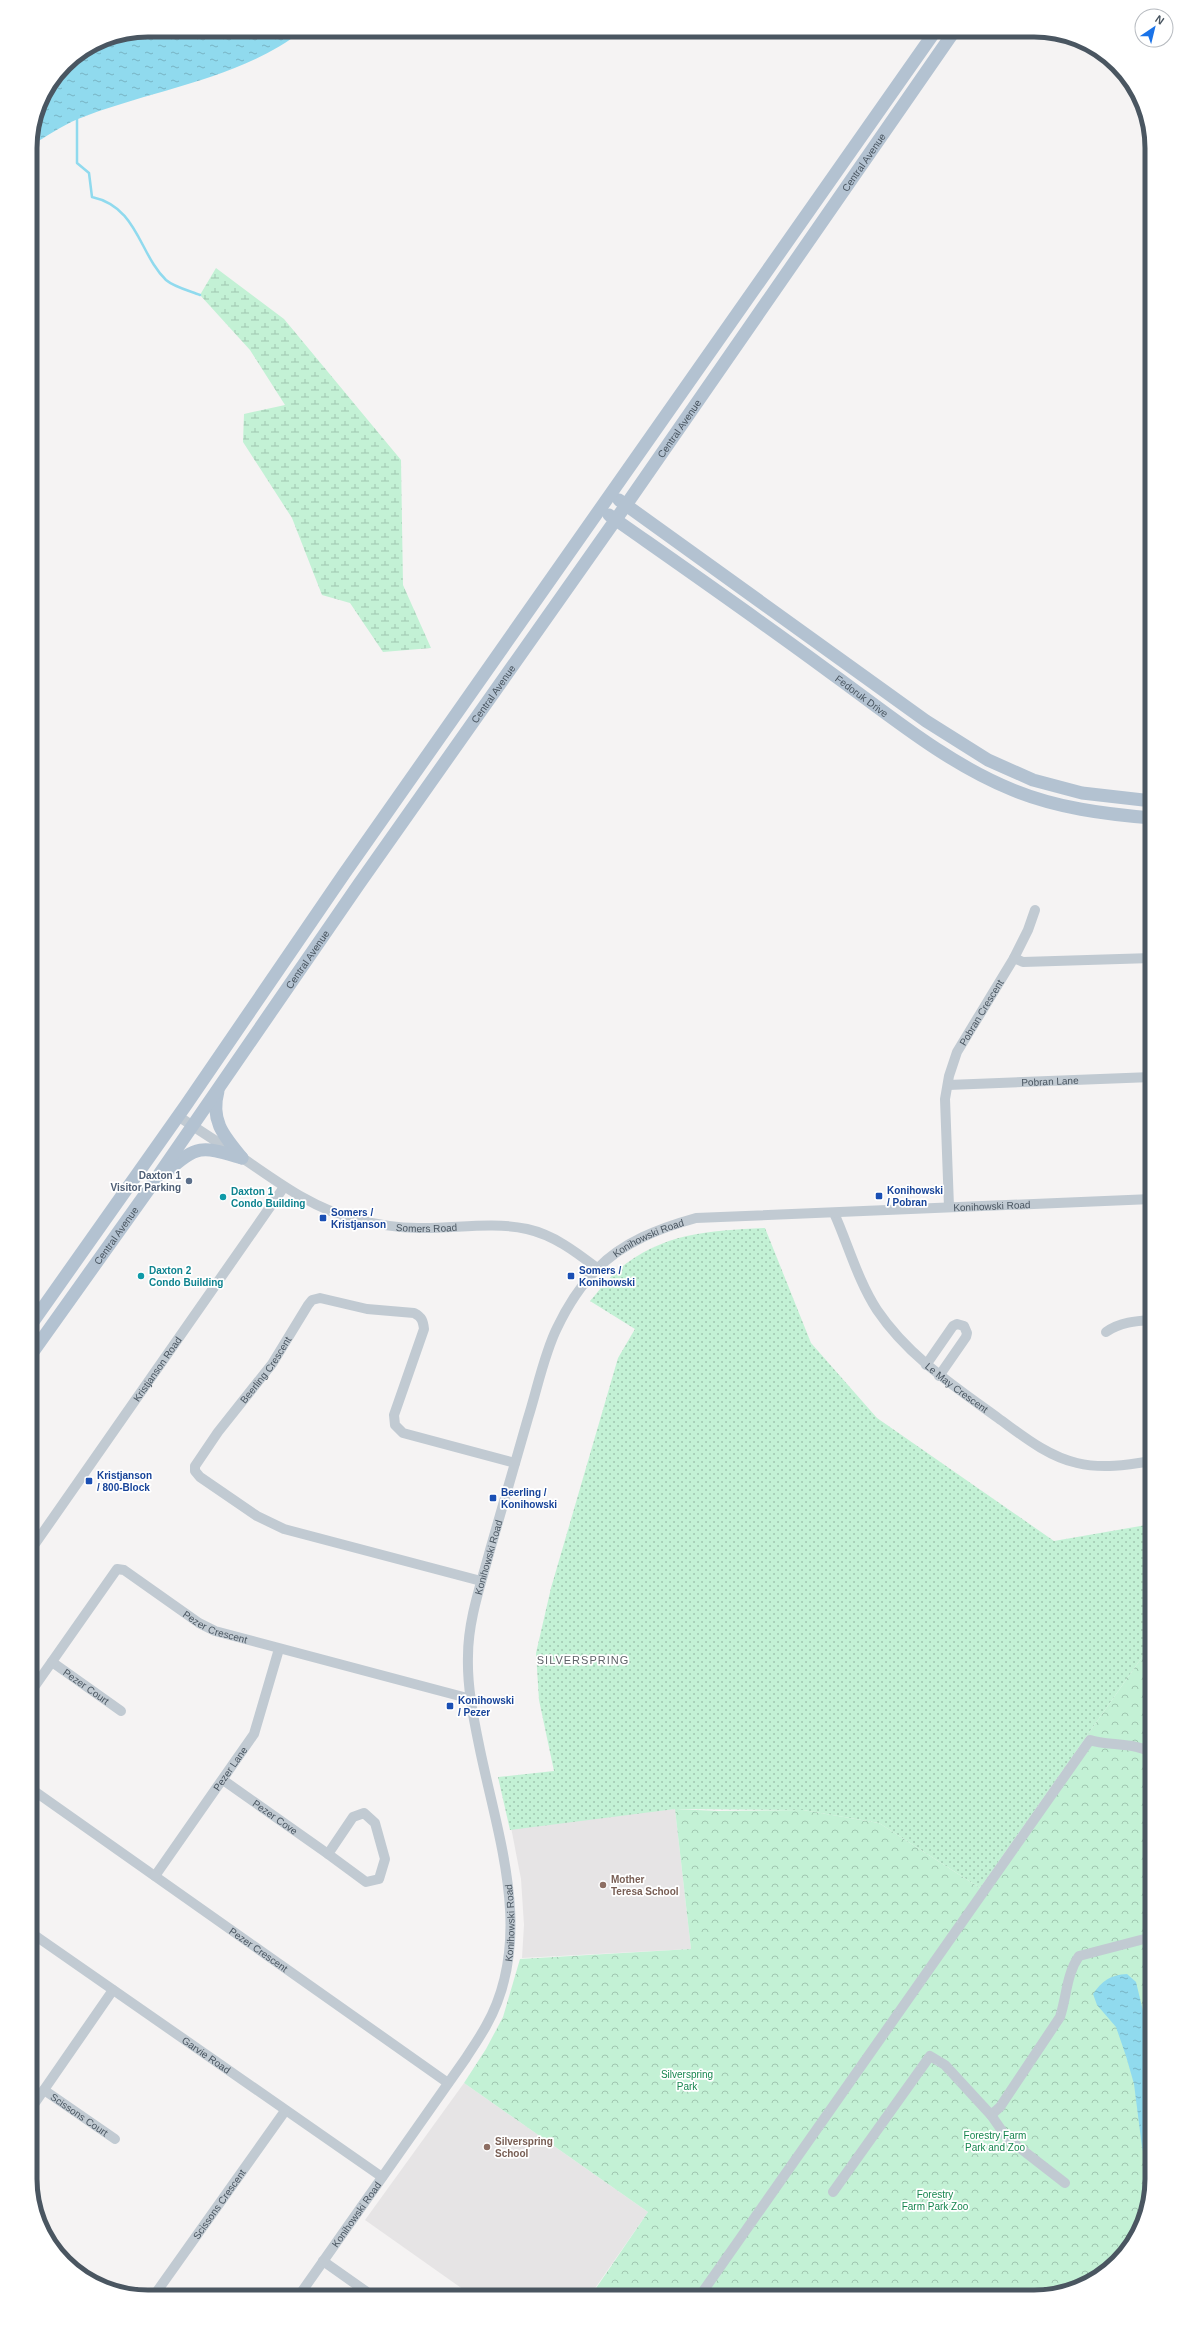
<svg xmlns="http://www.w3.org/2000/svg" width="1182" height="2327" font-family="Helvetica,sans-serif">
<style>
.education{fill:#e6e4e5}
.grass{fill:url(#grass-dots)}
.forest{fill:url(#forest-crowns)}
.wetland{fill:url(#wetland-marsh)}
.water{fill:url(#water-ripples)}
.lines{fill:none;stroke-linecap:round;stroke-linejoin:round}
.stream{stroke:#90daee;stroke-width:2.5}
.minor{stroke:#c1cad2;stroke-width:10}
.major{stroke:#b3c2d1;stroke-width:13}
.service-dot{fill:#5c6f8a;stroke:#fff;stroke-width:1.5}
.transit-dot{fill:#1a4fb4;stroke:#fff;stroke-width:1.5}
.culture-dot{fill:#0f9aa8;stroke:#fff;stroke-width:1.5}
.education-dot{fill:#8d6e63;stroke:#fff;stroke-width:1.5}
.labels{text-anchor:middle;stroke-width:3.5;stroke-linejoin:round;paint-order:stroke}
.street-label{font-size:10px;fill:#4a5661;stroke:#fff}
.service-label{font-size:10px;font-weight:bold;fill:#4e5e75;stroke:#fff;text-anchor:end}
.transit-label{font-size:10px;font-weight:bold;fill:#164399;stroke:#fff;text-anchor:start}
.culture-label{font-size:10px;font-weight:bold;fill:#0d838f;stroke:#fff;text-anchor:start}
.education-label{font-size:10px;font-weight:bold;fill:#785e54;stroke:#fff;text-anchor:start}
.park-label{font-size:10px;fill:#17864f;stroke:#fff}
.neighbourhood-label{font-size:11px;letter-spacing:1px;fill:#5f6368;stroke:#fff}
.rim{fill:none;stroke:#4a5661;stroke-width:5}
</style>
<defs>
<pattern id="grass-dots" width="8" height="8" patternUnits="userSpaceOnUse"><rect width="8" height="8" fill="#c3f1d5"/><path d="M2 2h.1M6 6h.1" fill="none" stroke="#a0c6b0" stroke-width="1.8" stroke-linecap="round"/></pattern>
<pattern id="forest-crowns" width="20" height="18" patternUnits="userSpaceOnUse"><rect width="20" height="18" fill="#c3f1d5"/><path d="M2 6a3 3 0 1 1 6 0M12 15a3 3 0 1 1 6 0" fill="none" stroke="#a0c6b0"/></pattern>
<pattern id="wetland-marsh" width="20" height="14" patternUnits="userSpaceOnUse"><rect width="20" height="14" fill="#c3f1d5"/><path d="M1 5h8M5 5V1M11 12h8M15 12V8" fill="none" stroke="#a0c6b0"/></pattern>
<pattern id="water-ripples" width="26" height="14" patternUnits="userSpaceOnUse"><rect width="26" height="14" fill="#90daee"/><path d="M2 4q2-2 4 0t4 0M15 11q2-2 4 0t4 0" fill="none" stroke="#78b4c4"/></pattern>
</defs>
<rect width="100%" height="100%" fill="#f5f3f3"/>
<g class="education">
<polygon points="675,1809 691,1949 522,1958 524,1925 521,1879 510,1822"/>
<polygon points="464,2083 648,2212 589,2297 474,2297 365,2220"/>
</g>
<path class="grass" d="M765,1228L811,1343L877,1418L1054,1541L1152,1524V1643L980,1888L879,1823L803,1810L675,1809L510,1830L498,1777L554,1771L539,1700L536,1653L551,1588L618,1358L635,1329L590,1301C599,1291 607,1279 617,1271C663,1232 709,1231 765,1228Z"/>
<polygon class="forest" points="1152,1643 1152,2179 1146,2217 1132,2245 1106,2273 1079,2288 1034,2297 590,2297 648,2212 464,2083 486,2049 503,2017 520,1959 691,1949 675,1809 718,1811 803,1810 879,1823 980,1888"/>
<polygon class="wetland" points="216,268 284,319 401,460 403,585 431,648 383,652 350,603 322,595 292,518 243,442 244,414 285,405 250,350 200,295"/>
<g class="water">
<path d="M148,30H303C242,79 150,90 78,119C61,126 46,137 30,146C30,101 63,57 103,39C115,33 134,33 148,30Z"/>
<path d="M1127,1974L1136,1982L1152,2048L1151,2188L1142,2147L1134,2084L1126,2056L1116,2027L1097,2005L1093,1994C1102,1981 1110,1975 1127,1974Z"/>
</g>
<g class="lines">
<path class="stream" d="M77,119V163L89,173L92,197C138,207 139,254 166,280C174,287 190,291 200,295"/>
<g class="minor">
<polyline points="1014,958 1028,930 1035,910"/>
<path id="s1" d="M948,1085L1152,1077"/>
<path id="s2" d="M178,1116C200,1131 222,1145 244,1159C278,1182 312,1208 352,1218C374,1224 396,1228 418,1228C454,1229 491,1221 527,1229C554,1235 576,1252 597,1268"/>
<path id="s3" d="M949,1207L945,1099L949,1076L957,1052L1014,958L1023,962L1152,958"/>
<path id="s4" d="M834,1213C848,1244 858,1281 877,1310C908,1356 954,1386 998,1418C1023,1436 1047,1456 1077,1463C1102,1469 1127,1465 1152,1461"/>
<path d="M1106,1332C1120,1322 1136,1321 1152,1320"/>
<polyline points="926,1365 953,1326 957,1324 964,1326 967,1333 966,1337 939,1376"/>
<path id="s5" d="M30,1551L284,1187"/>
<path id="s6" d="M481,1581L284,1529L257,1516L200,1477L195,1471V1466L218,1432L272,1364L308,1305L312,1300L320,1298L367,1309L414,1313C422,1317 423,1321 424,1329L394,1415L395,1425L403,1433L515,1463"/>
<path id="s7" d="M52,1662L121,1711"/>
<path id="s8" d="M30,1693L117,1569L124,1570L199,1623L215,1631L471,1699"/>
<path id="s9" d="M223,1780L328,1854"/>
<path id="s10" d="M30,1788L448,2083"/>
<polygon points="364,1813 375,1823 385,1859 379,1879 366,1882 328,1854 353,1817"/>
<path id="s11" d="M155,1876L254,1734L279,1649"/>
<path id="s12" d="M30,1932L382,2177"/>
<path id="s13" d="M44,2090L115,2139"/>
<polyline points="30,2110 113,1990"/>
<polyline points="991,2115 1007,2138 1065,2183"/>
<path d="M833,2192L930,2056L945,2065L991,2115L1000,2107L1060,2017C1067,1996 1066,1975 1079,1956L1152,1937"/>
<polyline points="323,2261 374,2297"/>
<path id="s14" d="M153,2297L285,2111"/>
<path id="s15" d="M298,2297L466,2058C473,2047 480,2037 486,2026C536,1938 497,1835 479,1745C473,1716 467,1685 468,1656C468,1620 481,1584 490,1550C503,1506 515,1462 528,1418C537,1390 544,1354 557,1328C567,1307 580,1286 597,1269C623,1242 660,1228 696,1218L1152,1199"/>
<path d="M699,2297L1090,1740C1106,1746 1140,1742 1152,1754"/>
</g>
<g class="major">
<polyline points="619,500 926,721 988,760 1033,780 1082,793 1152,801"/>
<path id="s16" d="M609,515C683,567 758,619 831,673C888,714 946,763 1013,790C1057,808 1104,814 1152,818"/>
<path d="M218,1091C210,1121 224,1136 242,1158"/>
<path d="M168,1171C198,1143 204,1147 242,1158"/>
<polyline points="30,1326 186,1105 344,874 936,30"/>
<path id="s17" d="M30,1356L149,1189L359,884L626,505L955,30"/>
</g>
</g>
<circle class="service-dot" cx="189" cy="1181" r="4"/>
<g class="transit-dot">
<rect x="875" y="1192" width="8" height="8" rx="2"/>
<rect x="319" y="1214" width="8" height="8" rx="2"/>
<rect x="567" y="1272" width="8" height="8" rx="2"/>
<rect x="85" y="1477" width="8" height="8" rx="2"/>
<rect x="489" y="1494" width="8" height="8" rx="2"/>
<rect x="446" y="1702" width="8" height="8" rx="2"/>
</g>
<g class="culture-dot">
<circle cx="223" cy="1197" r="4"/>
<circle cx="141" cy="1276" r="4"/>
</g>
<g class="education-dot">
<circle cx="603" cy="1885" r="4"/>
<circle cx="487" cy="2147" r="4"/>
</g>
<g class="labels">
<g class="street-label">
<text dy="4" stroke="none"><textPath href="#s17" startOffset="1456">Central Avenue</textPath></text>
<text dy="4" stroke="none"><textPath href="#s17" startOffset="1132">Central Avenue</textPath></text>
<text dy="4" stroke="none"><textPath href="#s17" startOffset="808">Central Avenue</textPath></text>
<text dy="4" stroke="none"><textPath href="#s16" startOffset="311">Fedoruk Drive</textPath></text>
<text dy="4" stroke="none"><textPath href="#s17" startOffset="484">Central Avenue</textPath></text>
<text dy="4" stroke="none"><textPath href="#s3" startOffset="203">Pobran Crescent</textPath></text>
<text dy="4" stroke="none"><textPath href="#s1" startOffset="102">Pobran Lane</textPath></text>
<text dy="4" stroke="none"><textPath href="#s15" startOffset="1529">Konihowski Road</textPath></text>
<text dy="4" stroke="none"><textPath href="#s2" startOffset="278">Somers Road</textPath></text>
<text dy="4" stroke="none"><textPath href="#s17" startOffset="148">Central Avenue</textPath></text>
<text dy="4" stroke="none"><textPath href="#s15" startOffset="1181">Konihowski Road</textPath></text>
<text dy="4" stroke="none"><textPath href="#s5" startOffset="222">Kristjanson Road</textPath></text>
<text dy="4" stroke="none"><textPath href="#s6" startOffset="435">Beerling Crescent</textPath></text>
<text dy="4" stroke="none"><textPath href="#s4" startOffset="218">Le May Crescent</textPath></text>
<text dy="4" stroke="none"><textPath href="#s15" startOffset="809">Konihowski Road</textPath></text>
<text dy="4" stroke="none"><textPath href="#s8" startOffset="267">Pezer Crescent</textPath></text>
<text dy="4" stroke="none"><textPath href="#s7" startOffset="42">Pezer Court</textPath></text>
<text dy="4" stroke="none"><textPath href="#s11" startOffset="131">Pezer Lane</textPath></text>
<text dy="4" stroke="none"><textPath href="#s9" startOffset="64">Pezer Cove</textPath></text>
<text dy="4" stroke="none"><textPath href="#s15" startOffset="437">Konihowski Road</textPath></text>
<text dy="4" stroke="none"><textPath href="#s10" startOffset="280">Pezer Crescent</textPath></text>
<text dy="4" stroke="none"><textPath href="#s12" startOffset="215">Garvie Road</textPath></text>
<text dy="4" stroke="none"><textPath href="#s13" startOffset="43">Scissons Court</textPath></text>
<text dy="4" stroke="none"><textPath href="#s14" startOffset="114">Scissons Crescent</textPath></text>
<text dy="4" stroke="none"><textPath href="#s15" startOffset="101">Konihowski Road</textPath></text>
</g>
<g class="service-label">
<text x="181" y="1179">Daxton 1<tspan x="181" dy="12">Visitor Parking</tspan></text>
</g>
<g class="transit-label">
<text x="887" y="1194">Konihowski<tspan x="887" dy="12">/ Pobran</tspan></text>
<text x="331" y="1216">Somers /<tspan x="331" dy="12">Kristjanson</tspan></text>
<text x="579" y="1274">Somers /<tspan x="579" dy="12">Konihowski</tspan></text>
<text x="97" y="1479">Kristjanson<tspan x="97" dy="12">/ 800-Block</tspan></text>
<text x="501" y="1496">Beerling /<tspan x="501" dy="12">Konihowski</tspan></text>
<text x="458" y="1704">Konihowski<tspan x="458" dy="12">/ Pezer</tspan></text>
</g>
<g class="culture-label">
<text x="231" y="1195">Daxton 1<tspan x="231" dy="12">Condo Building</tspan></text>
<text x="149" y="1274">Daxton 2<tspan x="149" dy="12">Condo Building</tspan></text>
</g>
<g class="education-label">
<text x="611" y="1883">Mother<tspan x="611" dy="12">Teresa School</tspan></text>
<text x="495" y="2145">Silverspring<tspan x="495" dy="12">School</tspan></text>
</g>
<g class="park-label">
<text x="687" y="2078">Silverspring<tspan x="687" dy="12">Park</tspan></text>
<text x="995" y="2139">Forestry Farm<tspan x="995" dy="12">Park and Zoo</tspan></text>
<text x="935" y="2198">Forestry<tspan x="935" dy="12">Farm Park Zoo</tspan></text>
</g>
<g class="neighbourhood-label">
<text x="583" y="1664">SILVERSPRING</text>
</g>
</g>
<path d="M0 0H1182V2327H0ZM148 37H1034A111 111 0 0 1 1145 148V2179A111 111 0 0 1 1034 2290H148A111 111 0 0 1 37 2179V148A111 111 0 0 1 148 37Z" fill="#fff" fill-rule="evenodd"/>
<path class="rim" d="M148 37H1034A111 111 0 0 1 1145 148V2179A111 111 0 0 1 1034 2290H148A111 111 0 0 1 37 2179V148A111 111 0 0 1 148 37Z"/>
<g transform="translate(1154 28) rotate(35)"><circle r="19" fill="#ffffff" stroke="#b7bbc0"/>
<path d="M0-3L7 15L0 10L-7 15Z" fill="#1a73e8"/>
<text y="-6" font-size="11" font-weight="bold" text-anchor="middle" fill="#4a5661">N</text>
</g>
</svg>
